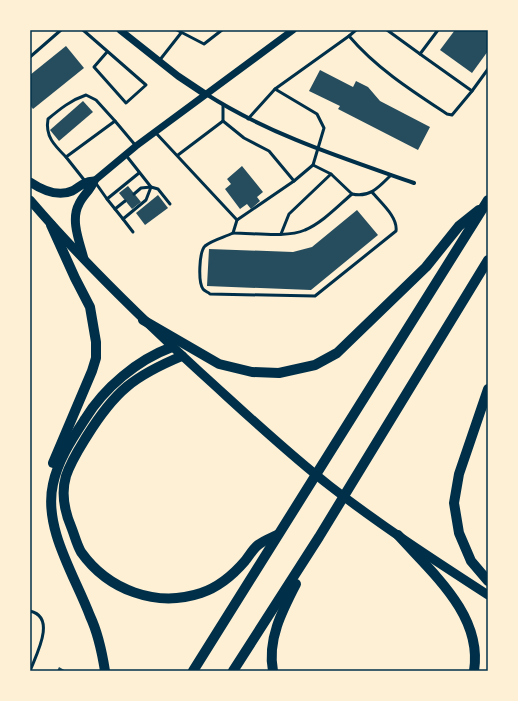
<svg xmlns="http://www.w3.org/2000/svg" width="518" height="701" font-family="Figtree,sans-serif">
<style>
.building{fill:#264d5e}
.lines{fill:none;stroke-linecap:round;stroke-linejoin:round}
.service{stroke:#003049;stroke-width:3}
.minor{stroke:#003049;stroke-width:4}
.tertiary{stroke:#003049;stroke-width:7}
.primary{stroke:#003049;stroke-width:9}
.motorway{stroke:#003049;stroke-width:10}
.neatline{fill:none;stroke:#003049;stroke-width:1.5}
</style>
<rect width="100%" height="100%" fill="#fdf0d5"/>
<g class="building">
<polygon points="455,30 488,30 488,51 472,73 440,50"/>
<polygon points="66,46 84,68 33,109 30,105 30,75"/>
<polygon points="320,70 353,87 356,81 368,87 380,101 430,127 418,150 338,109 340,106 309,91"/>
<polygon points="83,101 93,112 59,141 50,130"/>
<polygon points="242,166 263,192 257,197 260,201 251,209 247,204 240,209 225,189 231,184 227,179"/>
<polygon points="128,186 141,202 132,209 119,193"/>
<polygon points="158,195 168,208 145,225 136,213"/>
<polygon points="357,210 378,235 311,290 207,286 209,249 293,252 312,247"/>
<polygon points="59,667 66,671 57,671"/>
</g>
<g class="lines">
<g class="service">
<polyline points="83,30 146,85 126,103 94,67 107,52"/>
<polyline points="177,30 204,44 222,30"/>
<path d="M356,30L349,36C376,68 412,91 447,114L452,115L472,91L420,54"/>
<polyline points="387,30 420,54 438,30"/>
<polyline points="30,57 61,30"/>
<polyline points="159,61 181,33"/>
<polyline points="472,91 488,69"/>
<polyline points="223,106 223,121 244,138 269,151 294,181"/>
<polyline points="248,119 275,89 349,36"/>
<polyline points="155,132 237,220 294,181 313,165 324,128 317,114 275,89"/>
<polyline points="125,154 151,187 158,189 170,204"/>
<polyline points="178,155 223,121"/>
<path d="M66,157C54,145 45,136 48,119C60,109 71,100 86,95L96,100L115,121"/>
<polyline points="85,181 66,157 115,121 136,146"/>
<polyline points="95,182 107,199 139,173"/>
<path d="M352,194C370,198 379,187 391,175"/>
<polyline points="107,199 123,219 146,200 151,187 141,188 134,194"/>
<polyline points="115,209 125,201"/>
<polyline points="123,219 133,232"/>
<path d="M237,220L233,233C254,233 287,238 305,230C322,223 338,206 352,194L331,174L313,165"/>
<path d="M233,233C225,237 212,240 205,246C199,252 198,282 203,289C204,291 208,292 210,294L315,296L396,231C398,217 381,203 372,192"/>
<polyline points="281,234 289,214 331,174"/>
<path d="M30,611C57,617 36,655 30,671"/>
</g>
<path class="minor" d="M206,94C270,135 343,158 414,183"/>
<g class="tertiary">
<polyline points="120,30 178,76 205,94"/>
<polyline points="94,181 136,146 293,30"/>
</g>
<g class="primary">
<path d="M30,182C42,190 58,197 72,191C81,186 82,182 94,181C90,191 83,195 79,204C70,220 80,243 84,259"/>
<path d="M30,200C83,262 141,318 201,373C243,411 285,451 330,486C380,525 434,560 488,595"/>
</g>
<g class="motorway">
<polyline points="51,225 75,278 90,307 96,342 96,358 92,371 53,463"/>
<polyline points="143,320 219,364 252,372 279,373 315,365 337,353 426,267 459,226 479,210"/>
<path d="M182,356C134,376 115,391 87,436C79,449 71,461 66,476C61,493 65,513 72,529C75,537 77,545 81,552C108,590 156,608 201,593C219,587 233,575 245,561C249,556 253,549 258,545C263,541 271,538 277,535"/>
<polyline points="488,389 459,474 454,503 459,533 471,561 488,581"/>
<path d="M398,535C432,573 483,615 474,671"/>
<path d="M105,671C102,652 98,633 90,616C75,576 43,528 53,484C58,460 72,439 85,419C104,388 137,360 172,347"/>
<polyline points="193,671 488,200"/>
<polyline points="233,671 319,537 488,260"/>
<path d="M273,671C267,640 282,611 296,584"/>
</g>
</g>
<rect width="518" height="701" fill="none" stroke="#fdf0d5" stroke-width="62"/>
<rect x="31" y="31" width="456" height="639" class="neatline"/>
</svg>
